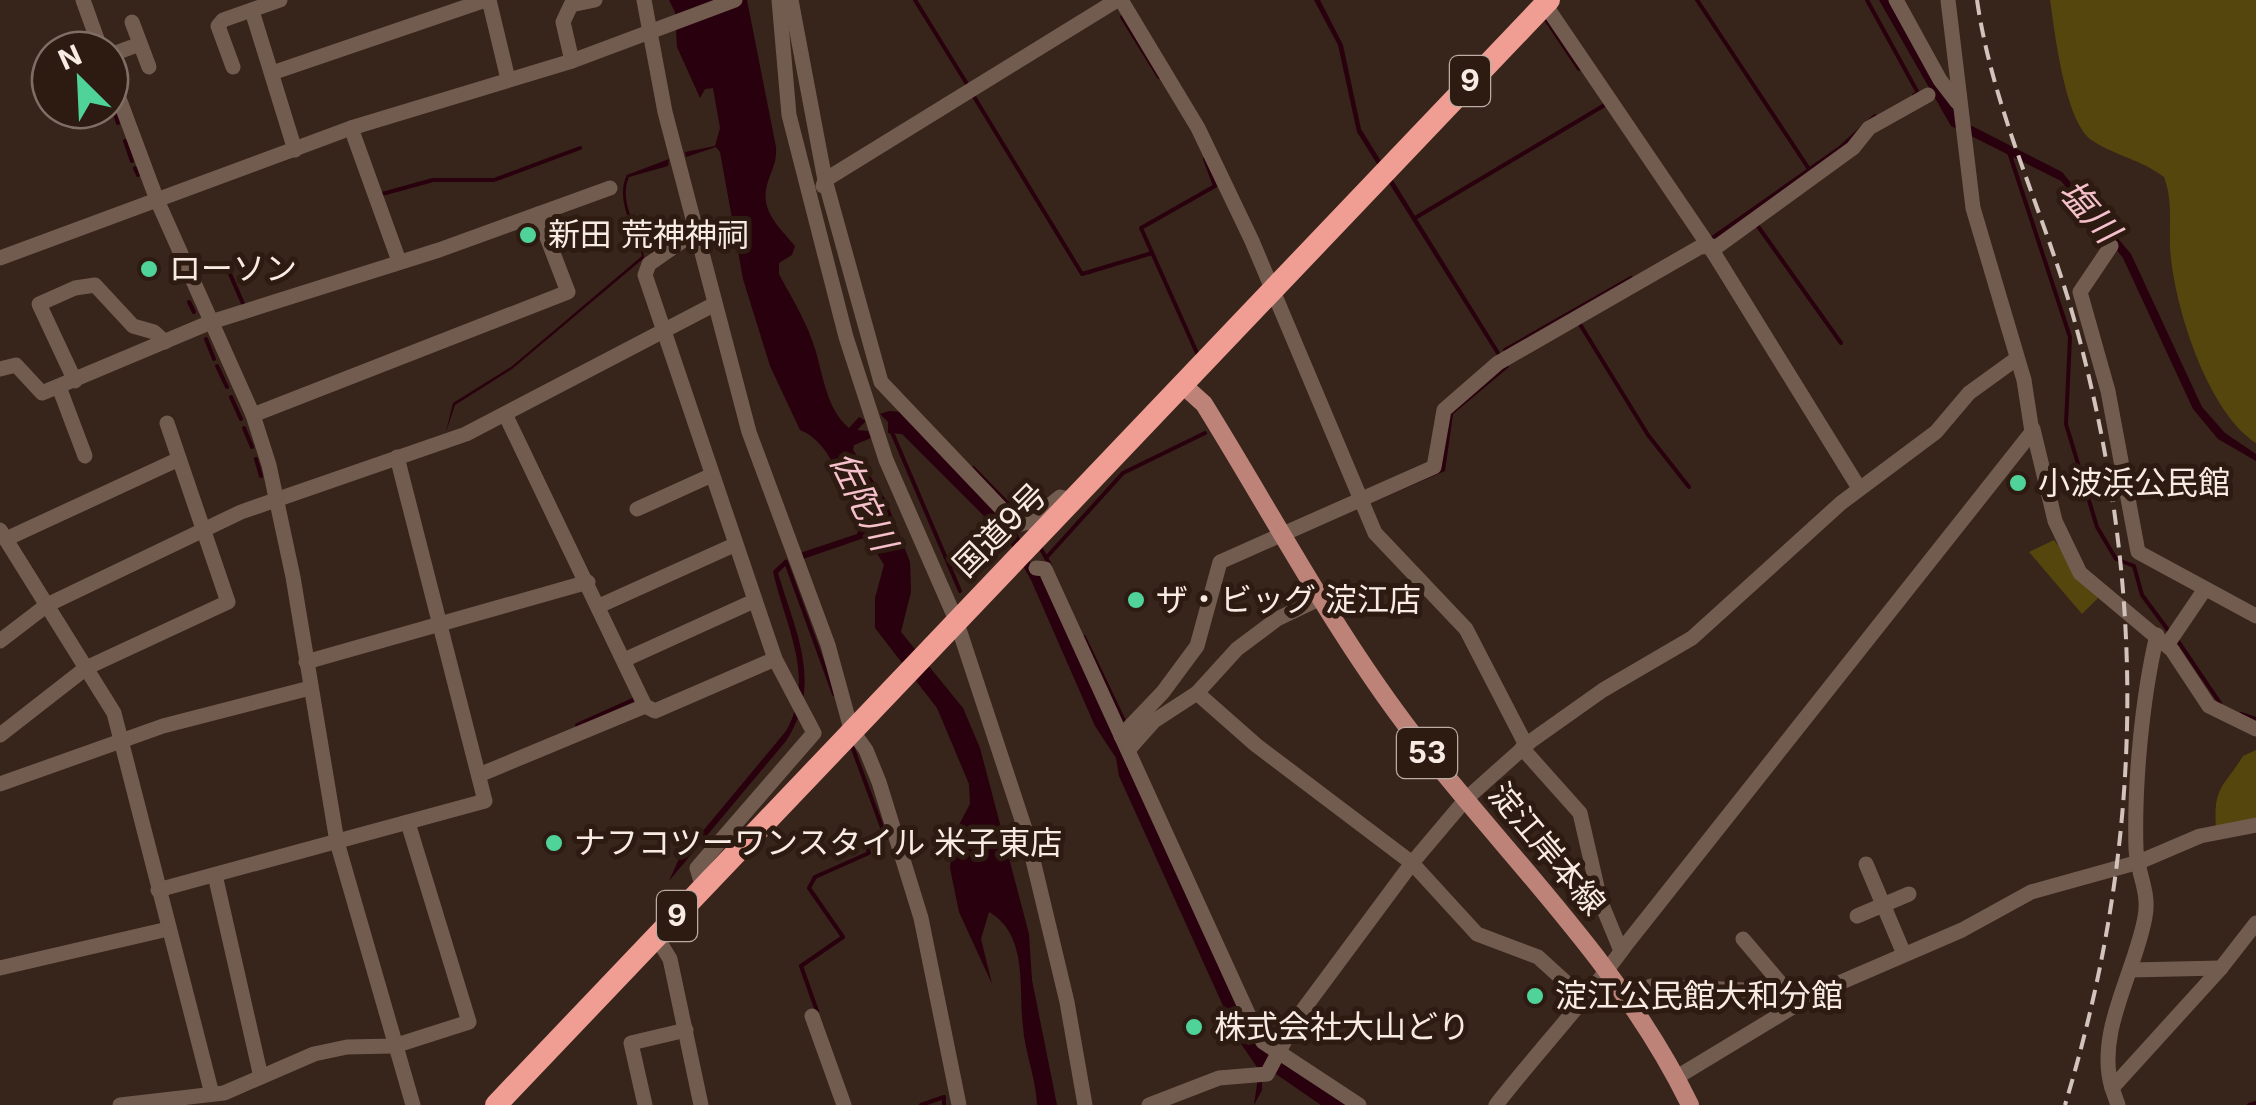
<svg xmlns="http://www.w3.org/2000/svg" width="2256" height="1105" font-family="Inter,'Noto Sans JP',sans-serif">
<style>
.green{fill:#55460e}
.water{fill:#29000d}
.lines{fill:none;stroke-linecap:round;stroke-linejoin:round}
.stream{stroke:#29000d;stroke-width:4}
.minor{stroke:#725c50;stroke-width:15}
.major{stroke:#be8378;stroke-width:18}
.highway{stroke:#f09d93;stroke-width:22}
.rail{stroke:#d2c3bc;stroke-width:4;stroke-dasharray:15 8;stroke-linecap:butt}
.poi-dot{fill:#4fd399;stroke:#2d1a10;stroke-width:4}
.labels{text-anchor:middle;stroke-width:10;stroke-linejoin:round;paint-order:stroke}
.shield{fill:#2d1a10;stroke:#bbaca4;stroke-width:2.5}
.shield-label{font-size:30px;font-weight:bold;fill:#f8ebe4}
.poi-label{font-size:32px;fill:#f8ebe4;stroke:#2d1a10;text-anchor:start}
.street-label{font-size:32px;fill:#f8ebe4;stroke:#2d1a10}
.water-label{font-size:35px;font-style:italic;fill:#f6c1cc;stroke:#2d1a10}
</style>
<rect width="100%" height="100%" fill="#37241a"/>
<g class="green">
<path d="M2050,0H2256V443C2207,412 2173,303 2170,247C2169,222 2173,201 2164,177C2142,160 2116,156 2093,141C2065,124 2055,33 2050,0Z"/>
<polygon points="2054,540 2098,598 2082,614 2029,552"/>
<path d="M2256,750V820L2216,828C2213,786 2224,787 2243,756Z"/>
</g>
<g class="water">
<path d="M669,0H747L776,147C777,164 771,170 767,185C760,211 779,227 795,246L792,255L779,263V274C790,295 804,317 812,340C823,369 824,407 849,428L859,417L866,421L857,430L868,431L871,438L854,445L853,450L886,500L910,562L911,592L901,632L963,708L980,748L1029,934L1032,980L1057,1105H1037C1036,1078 1025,1053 1023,1027C1018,988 1029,935 989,912L981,939L992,984L959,912L950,868L954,834L970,804L969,784L937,708L875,628V598L884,565L867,537L803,559L800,553L857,534L861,520C845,493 832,442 800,430L770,366L743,279L720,152L716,147L686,157L685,152L715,146L720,128L713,88L705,89L700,98L677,47L675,12Z"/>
<polygon points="1314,0 1320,0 1343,45 1361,129 1509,367 1453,414 1445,471 1304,532 1440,470 1449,413 1500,360 1357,132 1338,45"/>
<polygon points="1879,0 1892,0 1955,112 1970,125 2062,172 2131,254 2202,407 2225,433 2256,454 2256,461 2218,439 2193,409 2123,258 2096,223 2061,181 1951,126"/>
<path d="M669,159L668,166L629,177C617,204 642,232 644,258L512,369L455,405L446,432L453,403L511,367L642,256C636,232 614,200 627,175Z"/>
<polygon points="889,411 902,412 1015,528 1036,576 1041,575 1251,1031 1347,1105 1321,1105 1267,1068 1262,1070 1262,1090 1254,1105 1259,1070 1239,1041 1119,776 1116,758 1095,726 1031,580 1009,541 902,434 888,433 888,422 880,414"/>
<path d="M786,559L788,563L778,573C795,631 824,684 786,741L669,881L678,861L786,731C817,677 784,624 773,571Z"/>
</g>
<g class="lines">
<g class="stream">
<polyline points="915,0 967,84"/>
<polyline points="1697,0 1809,169"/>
<polyline points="1867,0 1918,93 1914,95"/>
<polyline points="1122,17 1159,77"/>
<polyline points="1545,18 1579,69 1583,67"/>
<polyline points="84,34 91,50"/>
<polyline points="973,95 1082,274 1152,253"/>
<polyline points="110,100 118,123"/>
<polyline points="125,141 132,161"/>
<polyline points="2009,152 2070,337 2066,424 2097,527 2116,559 2134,566 2142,595 2168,630"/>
<polyline points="135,168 138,175"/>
<polyline points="382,194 433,180 494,180 580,148"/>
<polyline points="1415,218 1608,103"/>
<polyline points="1757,225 1841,343"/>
<polyline points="1711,239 1840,148 1875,116"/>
<polyline points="227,267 244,306"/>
<polyline points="189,302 194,312"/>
<polyline points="1578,321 1648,435 1689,487"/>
<polyline points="206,339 214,359"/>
<polyline points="1505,350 1631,278"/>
<polyline points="1197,353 1141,228 1215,186 1205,159"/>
<polyline points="217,366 227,387"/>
<polyline points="231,397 241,419"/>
<polyline points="244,428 252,447"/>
<polyline points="891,430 960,591"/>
<polyline points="256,459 261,476"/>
<polyline points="973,468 1022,518"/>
<polyline points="1040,547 1050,565"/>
<polyline points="1046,558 1123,473 1205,433"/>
<polyline points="786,562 834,694"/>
<polyline points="1084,637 1125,723"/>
<polyline points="2178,641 2220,703"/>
<polyline points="2241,714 2256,719"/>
<polyline points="577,725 635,699"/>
<polyline points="817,1011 801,966 843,937 809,888 815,877 869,853 867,846 886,838 852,746"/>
<polyline points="921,1105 944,1097 944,1105"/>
<polyline points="2249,1105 2256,1103"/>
</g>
<g class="minor">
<polyline points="83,0 101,50"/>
<polyline points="489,0 508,79"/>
<polyline points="644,0 665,112 749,432 828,645 851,729 866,750 879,782 921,918 959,1105"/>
<polyline points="779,0 789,115 846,337 886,460 956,620 1027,835 1067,1002 1085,1105"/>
<polyline points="791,0 825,180 881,382 1017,525 1029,522 1060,497 1075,500"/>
<polyline points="1121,0 1198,128 1252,241 1375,533 1466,629 1526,745"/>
<polyline points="1542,0 1715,255 1859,488"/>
<polyline points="1896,0 1940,80 1957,102"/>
<polyline points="252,11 295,150"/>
<polyline points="132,22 149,67"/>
<polyline points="110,55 140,44"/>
<polyline points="572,61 563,22 571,5 595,0"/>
<polyline points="233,67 218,26 223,20 280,0"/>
<polyline points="272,73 486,0"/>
<polyline points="110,74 157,200 253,415 269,465 293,577 337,842 413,1105"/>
<polyline points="351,128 399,261"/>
<polyline points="823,186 825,180 1117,0"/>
<polyline points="682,241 649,264 645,275 775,659 814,733 697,868 703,888"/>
<polyline points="2111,246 2080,292 2108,391 2138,552 2256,616"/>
<polyline points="0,258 351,128 572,61 735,0"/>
<polyline points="0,369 16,365 42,393 211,322 439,250 610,188"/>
<polyline points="75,381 39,304 75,288 95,285 133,326 154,332 165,342"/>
<polyline points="59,387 85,456"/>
<polyline points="505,414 645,706"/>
<polyline points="253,415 568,292 538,214"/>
<polyline points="2033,429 2055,521 2080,573 2172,650 2209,706 2256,729"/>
<polyline points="637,509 712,475"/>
<polyline points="0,530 114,713 212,1094"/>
<polyline points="6,539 179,459"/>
<polyline points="1036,568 1045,569 1256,1031 1263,1042 1359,1105"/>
<polyline points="599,606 734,545"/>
<polyline points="0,641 47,605 241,512 466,434 713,305"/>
<polyline points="2167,645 2205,589"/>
<polyline points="624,660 754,601"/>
<polyline points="306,662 588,582"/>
<polyline points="1197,693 1256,745 1412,863 1477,934 1538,957 1582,997"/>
<polyline points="0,735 86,668 228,602 167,423"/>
<polyline points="1121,736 1163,692 1197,646 1220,562 1434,467 1444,410 1498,363 1700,247 1718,246 1853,148 1869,128 1928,95"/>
<polyline points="1522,748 1580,813 1600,900 1621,951"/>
<polyline points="1129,749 1154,721 1197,693 1237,649 1277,619 1323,597"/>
<polyline points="479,775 645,706 655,711 775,659"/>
<polyline points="0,784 163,726 310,688"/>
<polyline points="1866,864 1904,954"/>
<polyline points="215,875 261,1077"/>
<polyline points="158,890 485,801 397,457"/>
<polyline points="1857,916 1909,894"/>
<polyline points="657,938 670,959 701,1105"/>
<polyline points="1743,939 1788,992"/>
<polyline points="0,968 168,929"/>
<polyline points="2130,970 2221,968"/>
<polyline points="1626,994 1652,986 1816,993"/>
<polyline points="812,1016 844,1105"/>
<polyline points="1677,1077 1816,993 1962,930 2031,892 2139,862 2200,836 2256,825"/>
<path d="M2112,1088C2095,1033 2136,970 2145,917C2150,892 2137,872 2136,849C2134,785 2142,698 2157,635"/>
<polyline points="120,1105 224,1093 314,1054 347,1047 394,1046 469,1022 408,823"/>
<polyline points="645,1105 631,1043 686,1030"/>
<polyline points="1149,1105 1219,1078 1267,1074 1297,1018 1412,863 1466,799 1531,741 1603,690 1692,638 1841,503 1936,432 1969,393 2016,359"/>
<path d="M1496,1105C1539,1050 1588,998 1628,942L2032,432L2024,380L1973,208L1948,0"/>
<polyline points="2118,1105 2112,1088 2221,968 2256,923"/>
</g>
<path class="major" d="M1184,386L1204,404C1276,520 1341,645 1426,751C1518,867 1625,971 1690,1105"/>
<polyline class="highway" points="496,1105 1549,0"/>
<path class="rail" d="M1977,0C1993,111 2044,212 2074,319C2148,586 2145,841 2065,1105"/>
</g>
<g class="poi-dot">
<circle cx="528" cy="235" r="10"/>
<circle cx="149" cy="269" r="10"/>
<circle cx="2018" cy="483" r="10"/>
<circle cx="1136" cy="600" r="10"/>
<circle cx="554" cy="843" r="10"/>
<circle cx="1535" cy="996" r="10"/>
<circle cx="1194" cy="1027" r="10"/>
</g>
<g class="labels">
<g class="shield">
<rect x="1450" y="56" width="40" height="50" rx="8"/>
<rect x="1397" y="728" width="60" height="50" rx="8"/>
<rect x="657" y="891" width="40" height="50" rx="8"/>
</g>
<g class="shield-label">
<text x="1470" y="91">9</text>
<text x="1427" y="763">53</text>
<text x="677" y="926">9</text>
</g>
<g class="poi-label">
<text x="548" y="246">新田 荒神神祠</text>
<text x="169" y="280">ローソン</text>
<text x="2038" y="494">小波浜公民館</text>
<text x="1156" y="611">ザ・ビッグ 淀江店</text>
<text x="574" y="854">ナフコツーワンスタイル 米子東店</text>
<text x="1555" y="1007">淀江公民館大和分館</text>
<text x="1214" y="1038">株式会社大山どり</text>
</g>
<g class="street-label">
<text transform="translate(1000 530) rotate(-45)" y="11">国道9号</text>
<text transform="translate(1547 849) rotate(50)" y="11">淀江岸本線</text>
</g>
<g class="water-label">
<text transform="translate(2089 211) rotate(49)" y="12">塩川</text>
<text transform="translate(863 501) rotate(64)" y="12">佐陀川</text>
</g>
</g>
<g transform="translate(80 80) rotate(336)"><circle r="48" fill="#2d1a10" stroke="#7e6e65" stroke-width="2.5"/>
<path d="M0-8L18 38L0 25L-18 38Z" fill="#4fd399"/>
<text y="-15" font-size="28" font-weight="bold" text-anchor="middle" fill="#f8ebe4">N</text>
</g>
</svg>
